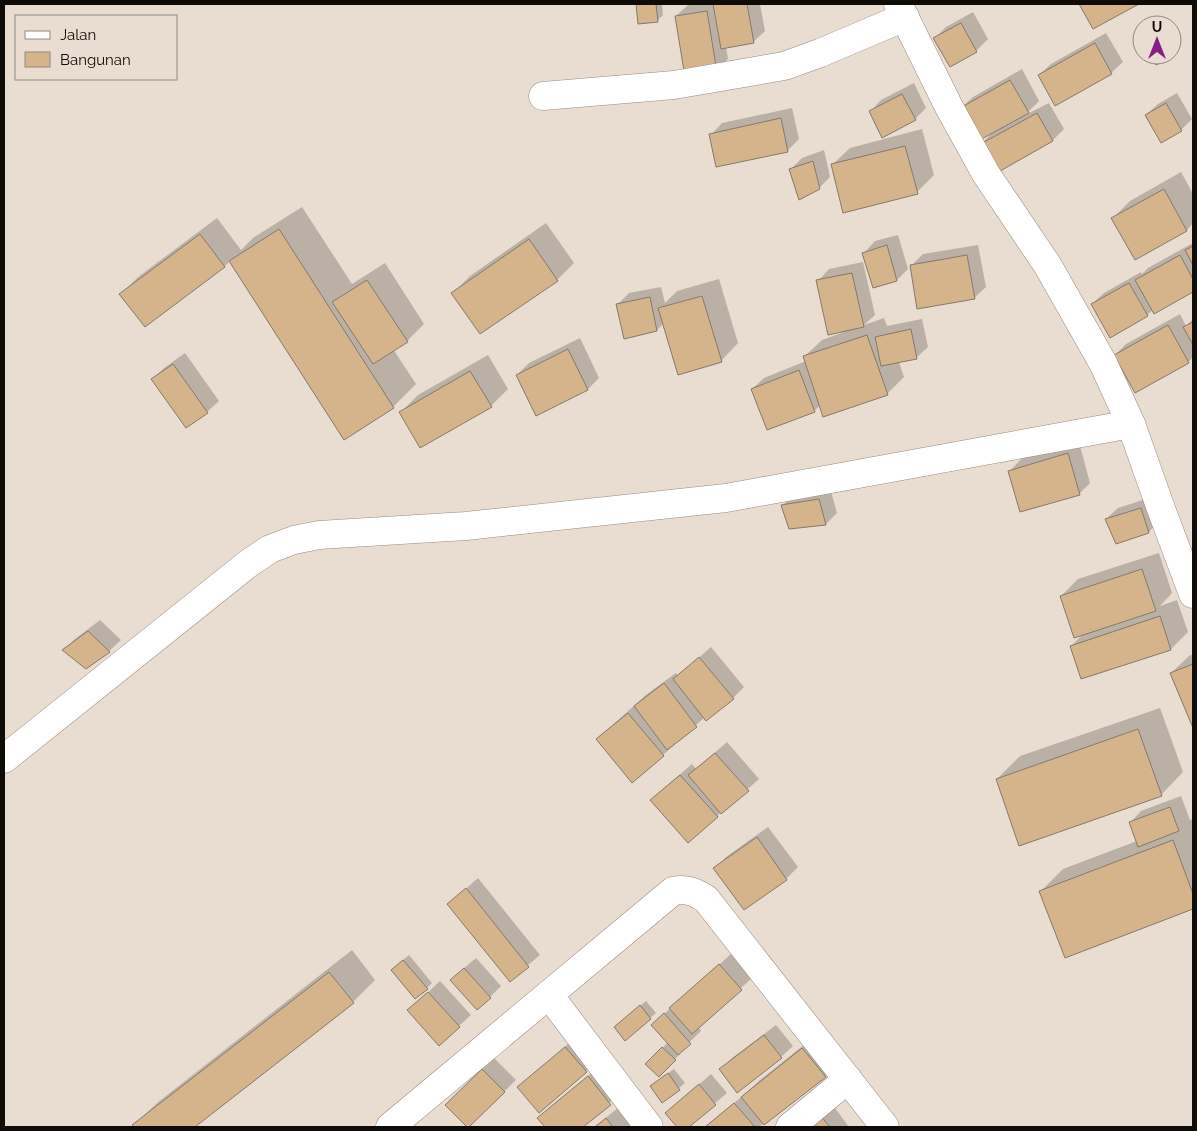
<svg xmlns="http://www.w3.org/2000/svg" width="1197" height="1131" font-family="Raleway,sans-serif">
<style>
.shadow{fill:#0003}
.building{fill:#d6b48b;stroke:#83796d}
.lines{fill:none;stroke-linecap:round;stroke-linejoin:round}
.street-casing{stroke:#968a7f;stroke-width:29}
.street{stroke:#fff;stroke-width:28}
</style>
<rect width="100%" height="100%" fill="#e9dcd0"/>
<g class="shadow">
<polygon points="637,4 662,4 663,15 657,21 639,23"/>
<polygon points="695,4 760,4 765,31 753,42 726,47 728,59 716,71 676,16 688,5"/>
<polygon points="1080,4 1137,4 1094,27"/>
<polygon points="973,12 988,39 976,51 950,65 935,38 946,27"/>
<polygon points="1106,33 1123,62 1111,73 1039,75 1051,64"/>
<polygon points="1172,36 1179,48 1172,55"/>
<polygon points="1022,69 1039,101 1025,115 1049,103 1064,129 1053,140 979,146 993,132 961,108 973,97"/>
<polygon points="914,83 926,108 915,119 870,112 881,100"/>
<polygon points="1177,93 1192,119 1181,130 1146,115 1158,104"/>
<polygon points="792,108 799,139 788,150 711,135 722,123"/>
<polygon points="922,129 934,175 917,192 832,165 850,148"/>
<polygon points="824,150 830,177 819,188 790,170 802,158"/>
<polygon points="1181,172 1193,194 1193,223 1187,230 1136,258 1113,218 1130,201"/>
<polygon points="302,207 352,284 385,263 424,324 407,341 393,349 416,384 393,407 344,438 230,261 224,267 121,294 138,277 217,218 241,250 253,238"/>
<polygon points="546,223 574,263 557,280 453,293 470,276"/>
<polygon points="898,235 908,269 897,280 874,287 864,253 875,241"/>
<polygon points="1191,244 1193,244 1193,290 1155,312 1153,310 1147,315 1092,304 1104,293 1141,272 1142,274 1148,268"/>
<polygon points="978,245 986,287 974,298 911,266 923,254"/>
<polygon points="863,262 875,315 864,325 884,318 887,326 922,319 928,347 916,358 899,362 904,377 887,394 821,405 815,410 768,429 752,389 764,378 806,361 804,357 822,340 844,332 818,281 829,269"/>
<polygon points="719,279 738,343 721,361 664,323 657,330 617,305 629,293 661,287 665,303 677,291"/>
<polygon points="1180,314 1186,326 1193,319 1193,357 1188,362 1135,391 1115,355 1126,344"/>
<polygon points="580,338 599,378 588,389 537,414 517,375 529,363"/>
<polygon points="185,353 219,401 207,412 186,426 153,379 164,368"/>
<polygon points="488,355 508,389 491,406 401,412 418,395"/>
<polygon points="1079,442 1090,483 1079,494 1010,471 1021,459"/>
<polygon points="830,488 837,513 826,524 790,528 783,505 794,494"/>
<polygon points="1152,497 1160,520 1149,532 1117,542 1106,519 1118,508"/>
<polygon points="1159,553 1172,593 1160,606 1177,600 1188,632 1171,649 1071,646 1084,633 1061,596 1078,579"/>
<polygon points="100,620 121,640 109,651 86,667 64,650 75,639"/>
<polygon points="711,647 744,687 733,698 705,717 663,755 597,739 647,694 676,673 678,676"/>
<polygon points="1193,654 1193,725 1171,673 1189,656"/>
<polygon points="1160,708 1183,772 1161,795 997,779 1020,756"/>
<polygon points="727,742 759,779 717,816 663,789 692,764 696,769"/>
<polygon points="1181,796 1190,820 1193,819 1193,908 1065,956 1040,892 1063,869 1137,841 1130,823 1141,811"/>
<polygon points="768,827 798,867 786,879 744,909 715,868 726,857"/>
<polygon points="478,878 540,955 510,980 449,904"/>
<polygon points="352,950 375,980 353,1002 193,1127 136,1127 134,1125 157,1103"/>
<polygon points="731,954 752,978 698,1027 701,1031 679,1052 680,1054 659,1075 647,1064 668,1042 664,1014"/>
<polygon points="409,955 432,983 427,988 398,964"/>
<polygon points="476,958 501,986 490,997 463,969"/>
<polygon points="440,981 471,1015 439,1044 421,999"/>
<polygon points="646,1001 656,1013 650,1018 621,1022"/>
<polygon points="776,1025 793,1046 781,1057 721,1069 732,1058"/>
<polygon points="820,1032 842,1059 825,1076 759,1127 705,1127 746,1093 760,1080"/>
<polygon points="577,1036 597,1060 586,1071 519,1087"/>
<polygon points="494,1058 516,1080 468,1127 446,1105"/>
<polygon points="600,1066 622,1092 581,1127 546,1127 539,1118 550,1107"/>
<polygon points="674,1069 685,1083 663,1101 657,1081"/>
<polygon points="711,1074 727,1093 687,1127 679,1127 667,1113"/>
<polygon points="832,1104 849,1127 802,1127"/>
<polygon points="618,1108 633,1127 594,1127"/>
</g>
<g class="building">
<polygon points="636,4 656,4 658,22 638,24"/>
<polygon points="713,4 747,4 754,43 721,49"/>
<polygon points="1079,4 1139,4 1093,29"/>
<polygon points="707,11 717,72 685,77 675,16"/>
<polygon points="961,23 977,52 950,67 933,38"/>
<polygon points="1095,43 1112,74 1055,106 1038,75"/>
<polygon points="1172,50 1175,55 1156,65 1150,55 1172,55"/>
<polygon points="1010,80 1029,113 978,141 960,108"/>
<polygon points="902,94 916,120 882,138 869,111"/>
<polygon points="1166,103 1182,131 1161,143 1145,115"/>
<polygon points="1037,113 1053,141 993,175 977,146"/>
<polygon points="781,118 788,152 716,167 709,134"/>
<polygon points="905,146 918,194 843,213 831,164"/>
<polygon points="813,161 820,189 799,200 789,169"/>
<polygon points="1164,189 1187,231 1135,260 1111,218"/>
<polygon points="279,229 394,408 344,440 229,261"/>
<polygon points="200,234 225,267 145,327 119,294"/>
<polygon points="529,239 558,281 480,334 451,293"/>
<polygon points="887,245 897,281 873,288 862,253"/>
<polygon points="1193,246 1193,265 1185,250"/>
<polygon points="967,255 975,299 917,309 910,265"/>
<polygon points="1180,255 1193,279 1193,292 1154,314 1135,280"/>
<polygon points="852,273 864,327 828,335 816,280"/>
<polygon points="367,280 408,342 373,364 332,302"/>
<polygon points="1129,283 1148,316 1110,338 1091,304"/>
<polygon points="702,296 722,362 678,375 658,308"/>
<polygon points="650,297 657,331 624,339 616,304"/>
<polygon points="1193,322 1193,345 1183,327"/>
<polygon points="1168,325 1189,363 1135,393 1114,355"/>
<polygon points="911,329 917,359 881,366 875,337"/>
<polygon points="867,335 888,395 823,417 803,356"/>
<polygon points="568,349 588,390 536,416 516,375"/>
<polygon points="173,364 208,413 186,428 151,379"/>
<polygon points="799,370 815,412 767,430 751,389"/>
<polygon points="470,371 492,407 420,448 399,412"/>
<polygon points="1068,453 1080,495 1020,512 1008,471"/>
<polygon points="819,499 826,525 789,529 781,505"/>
<polygon points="1141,508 1149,533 1116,544 1105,519"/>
<polygon points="1142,569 1156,611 1074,638 1060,596"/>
<polygon points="1160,616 1171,650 1081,679 1070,646"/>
<polygon points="88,631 110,652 86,669 62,650"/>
<polygon points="699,657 734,699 706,721 673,679"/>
<polygon points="1193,664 1193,728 1170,673"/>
<polygon points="664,683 697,727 667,750 634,706"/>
<polygon points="628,713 664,756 632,783 596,739"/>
<polygon points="1138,729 1162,796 1019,846 996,779"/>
<polygon points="715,753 749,791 721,814 688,775"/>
<polygon points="680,775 718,817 688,843 650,800"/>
<polygon points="1170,807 1179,831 1138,847 1129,822"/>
<polygon points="757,837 787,880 744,910 713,868"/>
<polygon points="1173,840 1193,894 1193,909 1065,958 1039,891"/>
<polygon points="466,888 529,967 510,982 447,904"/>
<polygon points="403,960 428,989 415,999 391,970"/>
<polygon points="719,964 742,990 692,1034 669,1008"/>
<polygon points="464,968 491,998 477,1010 450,980"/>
<polygon points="329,972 354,1003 195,1127 134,1127 132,1125"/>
<polygon points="428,992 460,1027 439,1046 407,1010"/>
<polygon points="640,1005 651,1019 625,1041 614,1027"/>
<polygon points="664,1013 691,1044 678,1055 651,1025"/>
<polygon points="764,1035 782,1058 737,1093 719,1069"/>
<polygon points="565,1047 587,1072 539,1113 517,1087"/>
<polygon points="662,1047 676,1060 659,1077 645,1064"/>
<polygon points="802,1048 826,1077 764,1125 741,1097"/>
<polygon points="482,1069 505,1092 469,1127 467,1127 445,1105"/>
<polygon points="668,1073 680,1090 662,1103 650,1086"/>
<polygon points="588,1076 611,1105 583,1127 545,1127 537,1118"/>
<polygon points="699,1084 716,1105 689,1127 677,1127 665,1113"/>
<polygon points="734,1103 755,1127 705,1127"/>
<polygon points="820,1115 830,1127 803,1127"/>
<polygon points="606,1118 613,1127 595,1127"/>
</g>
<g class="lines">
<defs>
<g id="street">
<polyline points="898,4 949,107 986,174 1048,266 1103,363 1131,424"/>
<polyline points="543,96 674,85 784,66 820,53 905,17"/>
<polyline points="4,759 249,563 270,549 294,540 319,535 466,526 726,498 1131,424 1160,506 1193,594"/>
<polyline points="549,995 649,1127"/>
<path d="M390,1127L673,891C686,888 695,892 706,899L885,1127"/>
<polyline points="790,1127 848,1079"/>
</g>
</defs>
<use href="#street" class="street-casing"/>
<use href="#street" class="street"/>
</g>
<rect width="1197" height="1131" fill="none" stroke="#0f0b07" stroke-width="10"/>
<rect x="15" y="15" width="162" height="65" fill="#e9dcd0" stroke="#928880"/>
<rect x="25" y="31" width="25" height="8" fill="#ffffff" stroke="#928880"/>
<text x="60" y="40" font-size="15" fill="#0f0b07">Jalan</text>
<rect x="25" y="52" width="25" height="15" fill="#d6b48b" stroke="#928880"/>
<text x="60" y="65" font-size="15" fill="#0f0b07">Bangunan</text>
<g transform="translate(1157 40)"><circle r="24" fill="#e9dcd0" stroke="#928880"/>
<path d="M0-4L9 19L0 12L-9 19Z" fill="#871f86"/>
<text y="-8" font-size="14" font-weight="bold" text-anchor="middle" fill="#0f0b07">U</text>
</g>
</svg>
